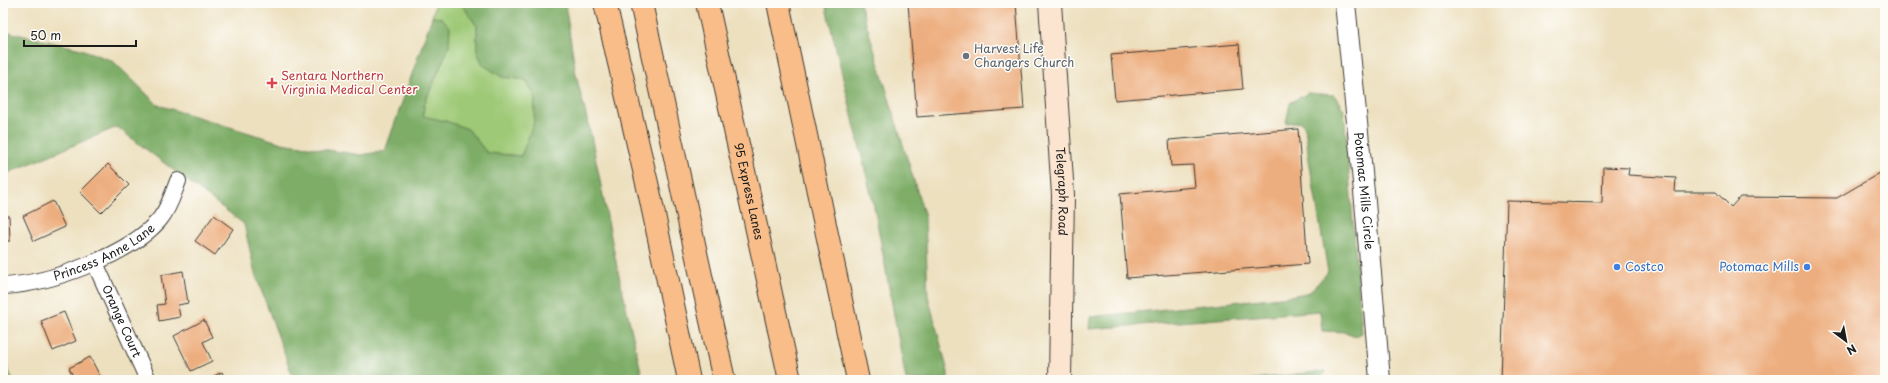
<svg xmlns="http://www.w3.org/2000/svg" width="1888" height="383" font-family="'Playpen Sans',sans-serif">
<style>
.green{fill:#9ec976;stroke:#5d7249}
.forest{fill:#7ead67;stroke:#4d6442}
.building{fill:#edae7f}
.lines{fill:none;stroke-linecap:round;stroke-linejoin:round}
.minor-casing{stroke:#3b3934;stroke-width:18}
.tertiary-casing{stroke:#3b3934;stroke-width:22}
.secondary-casing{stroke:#3b3934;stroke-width:24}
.motorway-casing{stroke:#3b3934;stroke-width:24}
.minor{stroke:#fff;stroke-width:16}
.tertiary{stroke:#fff;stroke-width:20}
.secondary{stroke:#fce5d0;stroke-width:22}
.motorway{stroke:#f8bd89;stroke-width:22}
.worship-dot{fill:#6b7280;stroke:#fdfcf7;stroke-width:1.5}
.health-dot{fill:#e0444e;stroke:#fdfcf7;stroke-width:1.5}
.shop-dot{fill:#3f7fe0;stroke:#fdfcf7;stroke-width:1.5}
.labels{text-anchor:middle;stroke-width:3;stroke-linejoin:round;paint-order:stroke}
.worship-label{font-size:12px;fill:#5b616d;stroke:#fdfcf7;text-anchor:start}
.health-label{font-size:12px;fill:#be3a42;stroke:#fdfcf7;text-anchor:start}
.street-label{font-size:12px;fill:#1c1c1c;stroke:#fdfcf7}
.shop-label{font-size:12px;fill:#366cbe;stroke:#fdfcf7;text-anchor:start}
</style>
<rect width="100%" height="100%" fill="#fdfcf7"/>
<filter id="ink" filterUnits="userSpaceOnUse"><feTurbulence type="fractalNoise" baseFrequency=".025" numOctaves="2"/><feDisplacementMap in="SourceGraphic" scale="8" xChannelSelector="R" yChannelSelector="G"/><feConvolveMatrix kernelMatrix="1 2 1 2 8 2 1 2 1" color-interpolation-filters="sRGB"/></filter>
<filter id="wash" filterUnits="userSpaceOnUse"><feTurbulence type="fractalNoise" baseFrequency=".012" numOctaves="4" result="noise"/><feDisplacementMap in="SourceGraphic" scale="16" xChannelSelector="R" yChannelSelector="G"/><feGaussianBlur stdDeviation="0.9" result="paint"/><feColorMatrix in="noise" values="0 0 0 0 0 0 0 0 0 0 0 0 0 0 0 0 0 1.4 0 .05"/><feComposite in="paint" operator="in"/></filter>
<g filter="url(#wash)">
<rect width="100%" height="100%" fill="#ede0bf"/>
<g class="green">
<polygon points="436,3 459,3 463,6 477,26 477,51 502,77 526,80 535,96 534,122 522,156 487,153 468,129 423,116 424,105 449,47 442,18 432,17"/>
<polygon points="3,358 13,380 3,380"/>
</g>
<g class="forest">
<polygon points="459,3 565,3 576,75 591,135 617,267 643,380 294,380 255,273 244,224 117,127 3,175 3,31 81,49 113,61 158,105 282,143 361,155 385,151 432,17 442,18 450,27 449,47 424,104 423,116 446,121 468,129 487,153 521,156 534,122 535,96 526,80 502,77 483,65 477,51 477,26 463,6"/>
<polygon points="825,3 860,3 925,217 928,296 948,372 948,380 906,380 875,211"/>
<polygon points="1308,93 1334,95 1344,110 1362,333 1356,336 1345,332 1322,331 1320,311 1089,329 1090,317 1291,296 1310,292 1328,272 1309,160 1305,127 1300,122 1286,123 1290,103"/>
<polygon points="1325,371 1320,380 1245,380"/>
</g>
<g id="blocks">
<g class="building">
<polygon points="908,3 1016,3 1024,109 917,117"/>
<polygon points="1239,44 1243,89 1115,100 1111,55"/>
<polygon points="1298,129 1308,264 1127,278 1120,194 1195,187 1193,165 1171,166 1169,140"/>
<polygon points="108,164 129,185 101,213 80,192"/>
<polygon points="1603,167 1629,168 1628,175 1676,178 1675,192 1716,192 1731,207 1740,197 1837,198 1885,170 1885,380 1501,380 1507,201 1602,203"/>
<polygon points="53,201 65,227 34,241 23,216"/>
<polygon points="214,215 233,229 215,255 195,241"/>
<polygon points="3,216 9,216 10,241 3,241"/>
<polygon points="183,271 188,303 178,305 180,317 159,321 157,305 165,304 161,275"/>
<polygon points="64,312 76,341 53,351 41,321"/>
<polygon points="204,320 212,337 203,342 212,361 191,371 174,336"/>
<polygon points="90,357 102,380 75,380 69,368"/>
<polygon points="222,372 226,380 206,380"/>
</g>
</g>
</g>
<g filter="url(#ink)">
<use href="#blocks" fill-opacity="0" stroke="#3b3934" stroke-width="1"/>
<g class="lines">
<defs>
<g id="minor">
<path id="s1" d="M95,263L148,380"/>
<path id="s2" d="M3,286C49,284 130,255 160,219C169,208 173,194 178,181"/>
</g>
<g id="tertiary">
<path id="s3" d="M1345,3L1365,202L1380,380"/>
</g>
<g id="secondary">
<path id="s4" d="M1050,3L1063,195L1060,380"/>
</g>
<g id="motorway">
<polyline points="605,3 650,196 689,380"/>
<polyline points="641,3 724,380"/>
<path id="s5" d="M707,3L790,380"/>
<polyline points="778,3 858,380"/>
</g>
</defs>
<use href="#minor" class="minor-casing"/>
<use href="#tertiary" class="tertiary-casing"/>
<use href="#secondary" class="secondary-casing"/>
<use href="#motorway" class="motorway-casing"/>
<use href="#minor" class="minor"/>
<use href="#tertiary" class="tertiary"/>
<use href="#secondary" class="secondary"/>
<use href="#motorway" class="motorway"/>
</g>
</g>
<circle class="worship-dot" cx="966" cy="56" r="4"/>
<path class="health-dot" d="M270 77h4v4h4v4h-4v4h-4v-4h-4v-4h4z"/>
<g class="shop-dot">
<circle cx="1617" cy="267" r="4"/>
<circle cx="1807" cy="267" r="4"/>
</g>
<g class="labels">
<g class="worship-label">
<text x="974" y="53">Harvest Life<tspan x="974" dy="14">Changers Church</tspan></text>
</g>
<g class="health-label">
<text x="281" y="80">Sentara Northern<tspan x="281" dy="14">Virginia Medical Center</tspan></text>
</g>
<g class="street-label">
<text dy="4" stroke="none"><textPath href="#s5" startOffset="193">95 Express Lanes</textPath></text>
<text dy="4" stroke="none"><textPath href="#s4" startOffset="189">Telegraph Road</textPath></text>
<text dy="4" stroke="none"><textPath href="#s3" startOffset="189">Potomac Mills Circle</textPath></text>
<text dy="4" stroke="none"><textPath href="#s2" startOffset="108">Princess Anne Lane</textPath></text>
<text dy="4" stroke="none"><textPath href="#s1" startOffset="64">Orange Court</textPath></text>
</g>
<g class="shop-label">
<text x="1625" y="271">Costco</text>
<text x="1799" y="271" text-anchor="end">Potomac Mills</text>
</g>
</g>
<rect width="1888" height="383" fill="none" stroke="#fdfcf7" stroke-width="16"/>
<g transform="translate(1846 341) rotate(148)" stroke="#fdfcf7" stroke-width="3" paint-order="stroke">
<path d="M0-3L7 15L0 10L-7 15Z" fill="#1c1c1c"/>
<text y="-6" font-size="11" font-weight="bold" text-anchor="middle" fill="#1c1c1c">N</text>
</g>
<path d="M24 40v6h112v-6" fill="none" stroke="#1c1c1c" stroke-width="2"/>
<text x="30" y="40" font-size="12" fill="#1c1c1c" stroke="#fdfcf7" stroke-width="3" paint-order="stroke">50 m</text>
</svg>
